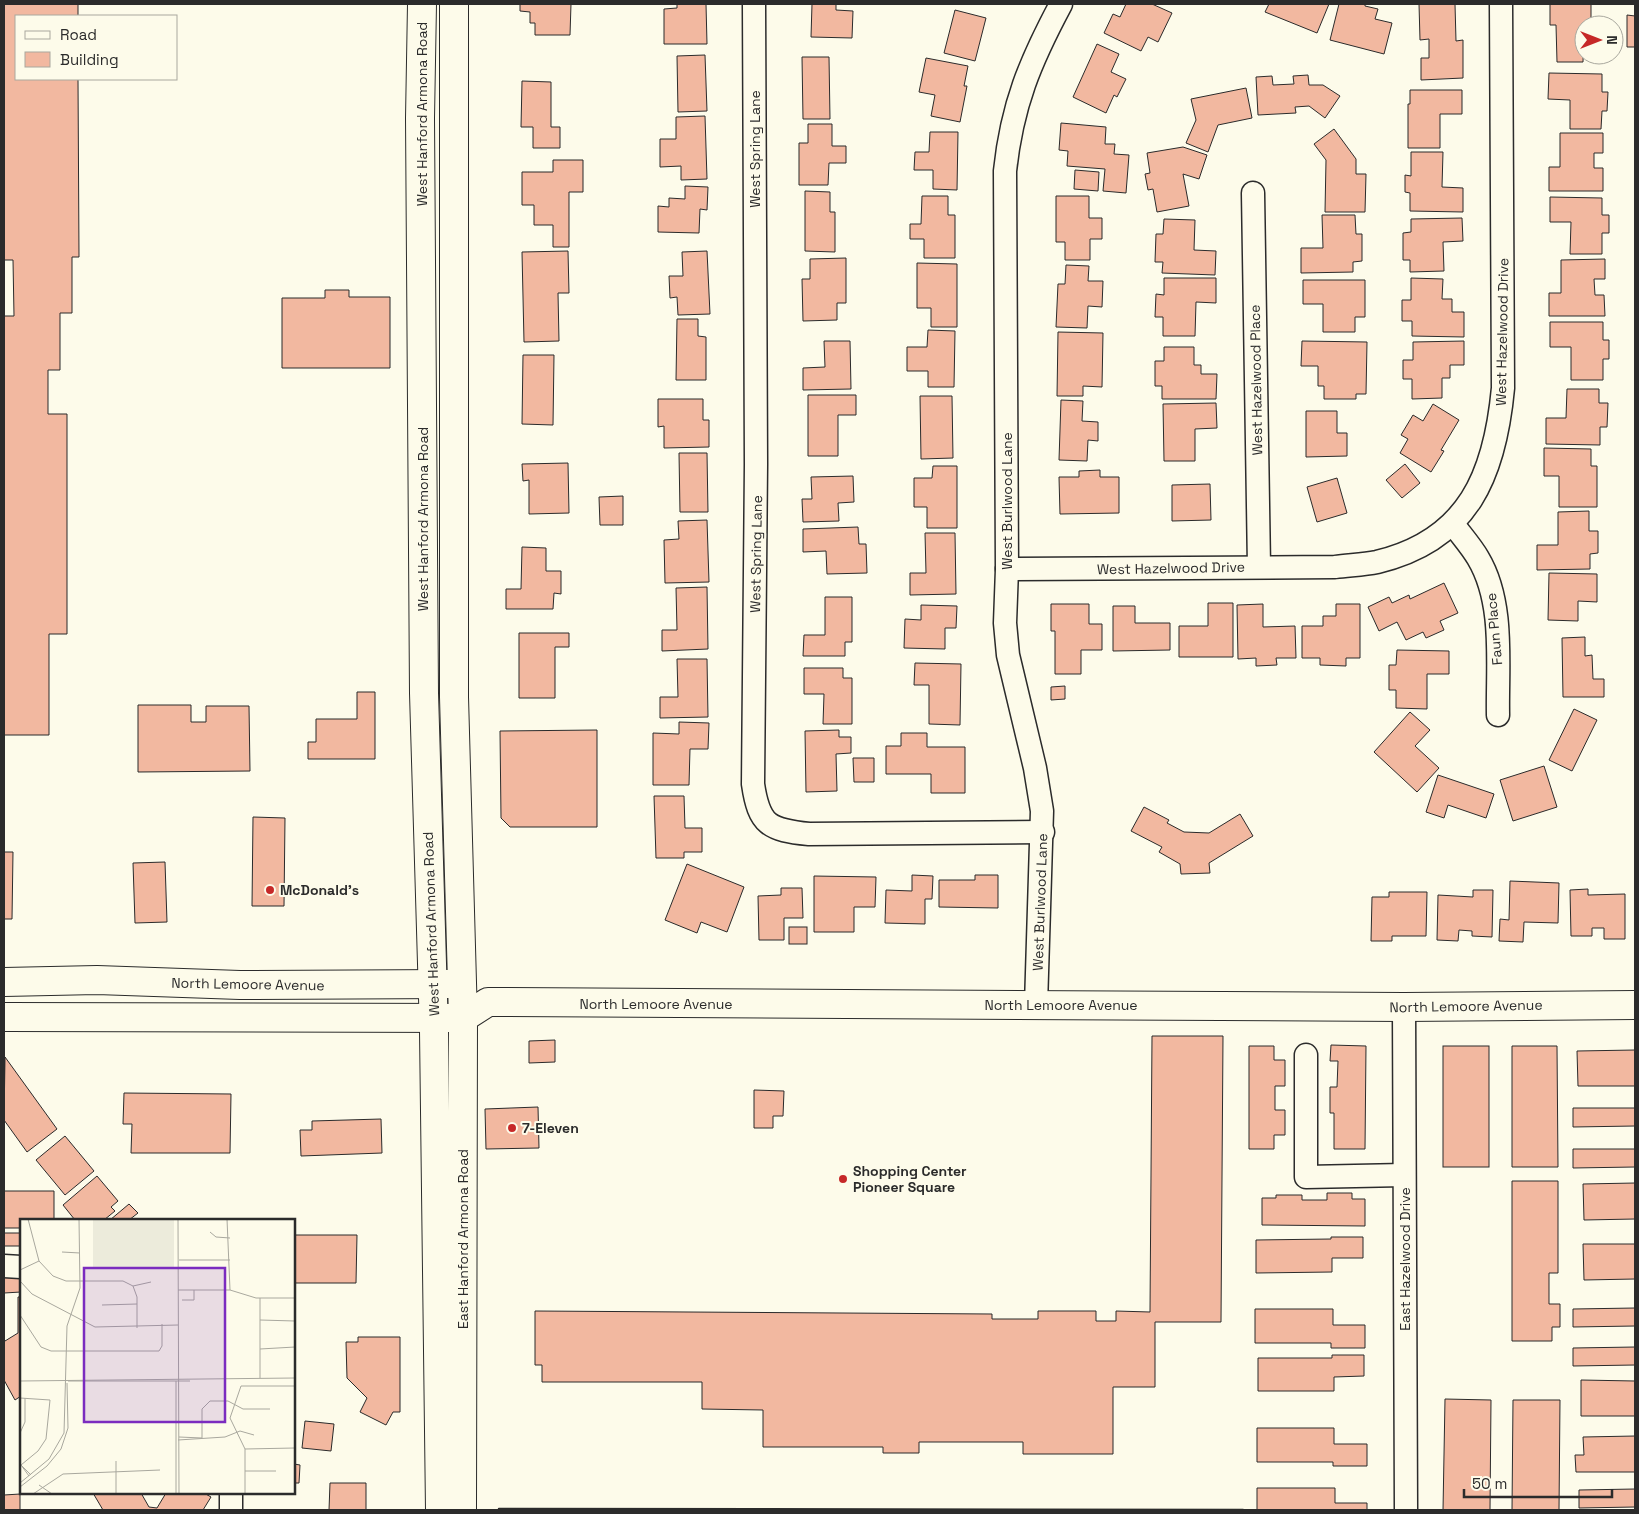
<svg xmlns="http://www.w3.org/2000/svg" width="1639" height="1514" font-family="'Space Grotesk',sans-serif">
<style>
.building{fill:#f2b8a0;stroke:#2b2b2b}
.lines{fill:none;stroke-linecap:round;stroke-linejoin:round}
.minor-casing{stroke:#2b2b2b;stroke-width:25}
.major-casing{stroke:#2b2b2b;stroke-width:30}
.minor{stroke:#fdfbea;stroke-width:22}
.major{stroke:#fdfbea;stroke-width:28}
.wall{stroke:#2b2b2b;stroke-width:2.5}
.poi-dot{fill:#c62828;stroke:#fdfbea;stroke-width:2}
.labels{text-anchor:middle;stroke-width:4;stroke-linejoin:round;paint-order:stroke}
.street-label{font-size:14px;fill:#2b2b2b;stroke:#fdfbea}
.poi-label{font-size:14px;font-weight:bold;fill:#2b2b2b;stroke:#fdfbea;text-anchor:start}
.inset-road{fill:none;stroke:#a9a89e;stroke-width:1}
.view{fill:#7b2cbf;fill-opacity:0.15;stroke:#7b2cbf;stroke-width:2.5}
.inset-edge{fill:none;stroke:#2b2b2b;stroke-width:2.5}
</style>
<rect width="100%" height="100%" fill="#fdfbea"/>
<g class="building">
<polygon points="4,4 78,4 78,16 16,16 16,79 78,79 79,257 72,257 72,313 60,313 60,370 48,370 48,414 67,414 67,634 49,634 49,735 4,735 4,316 14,316 13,260 4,260"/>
<polygon points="520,4 571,4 570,35 535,35 535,23 530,23 530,12 520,11"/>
<polygon points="677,4 706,4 707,44 664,44 664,9 677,8"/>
<polygon points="812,4 836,4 836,10 853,11 852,38 811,37"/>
<polygon points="1126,4 1152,4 1172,13 1158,42 1148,37 1141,51 1104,33 1113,14 1120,17"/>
<polygon points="1269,4 1329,4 1317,33 1265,12"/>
<polygon points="1339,4 1365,4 1365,6 1378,9 1375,19 1392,23 1384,54 1330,40"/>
<polygon points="1419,4 1455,4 1456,41 1463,40 1463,78 1421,80 1421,58 1429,58 1429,39 1420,40"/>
<polygon points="1550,4 1591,4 1591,25 1584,25 1583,62 1557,62 1556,25 1550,25"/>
<polygon points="955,10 986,18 975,61 944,53"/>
<polygon points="1627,15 1635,16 1635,47 1627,47"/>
<polygon points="1097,44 1119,54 1111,72 1126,79 1117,97 1114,95 1106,113 1073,97"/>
<polygon points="705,55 707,111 678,112 677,56"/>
<polygon points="802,57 829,57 830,119 803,119"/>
<polygon points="926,58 968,66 964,86 967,86 960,122 931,116 935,95 919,92"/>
<polygon points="1549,73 1602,74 1602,92 1608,92 1607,111 1602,111 1601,129 1570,129 1570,100 1548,99"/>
<polygon points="1308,75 1309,85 1323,85 1340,96 1325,118 1309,106 1295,107 1296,113 1258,115 1256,77 1272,76 1273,85 1294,84 1293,76"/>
<polygon points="522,81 551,82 551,127 560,127 560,148 533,148 533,127 521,127"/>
<polygon points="1246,88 1252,118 1218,125 1208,152 1186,143 1196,120 1191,99"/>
<polygon points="1410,90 1462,90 1462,114 1440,114 1440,148 1408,148 1408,104 1410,104"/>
<polygon points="705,116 707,179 681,180 681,166 660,167 660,139 676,139 676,117"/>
<polygon points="1061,123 1106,127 1105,144 1115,144 1114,154 1129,155 1126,193 1103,191 1105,169 1067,166 1068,151 1059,150"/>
<polygon points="808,124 832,124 832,146 846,146 846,163 829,163 828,185 799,185 799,143 808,143"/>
<polygon points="1334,129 1356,159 1356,174 1366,174 1365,212 1325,212 1326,160 1314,144"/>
<polygon points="930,132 958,132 957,190 933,189 933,170 914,170 915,152 929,152"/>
<polygon points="1560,133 1603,133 1603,153 1594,153 1594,168 1603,168 1603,191 1549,191 1549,167 1560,167"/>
<polygon points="1183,147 1207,155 1199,179 1183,174 1189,206 1157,212 1153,189 1148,190 1145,174 1150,173 1147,153"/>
<polygon points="1411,152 1443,152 1442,187 1463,188 1463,212 1410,211 1410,193 1405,192 1405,175 1411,176"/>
<polygon points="553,160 583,160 583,192 569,192 569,247 553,247 553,225 534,225 534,205 522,205 522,172 553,172"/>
<polygon points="1075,170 1099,172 1098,191 1074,189"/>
<polygon points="685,186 708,187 707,210 700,209 699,233 658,232 658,206 669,207 669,198 685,199"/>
<polygon points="805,191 830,192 830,212 835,212 835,252 805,251"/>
<polygon points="922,196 948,196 948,215 955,215 955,258 924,258 924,239 910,239 910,224 921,224"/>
<polygon points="1056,196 1089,196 1089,218 1102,218 1102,239 1090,239 1090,260 1065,260 1065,242 1056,242"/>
<polygon points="1550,197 1602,198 1602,215 1609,215 1609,233 1602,233 1602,254 1570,254 1571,222 1550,222"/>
<polygon points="1322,215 1355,215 1356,234 1362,234 1362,261 1353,262 1353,272 1301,273 1301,248 1323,248"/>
<polygon points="1462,218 1463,241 1443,242 1444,271 1410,272 1410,260 1403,260 1403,233 1411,232 1411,219"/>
<polygon points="1164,219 1195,220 1194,250 1216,251 1215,275 1162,273 1163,262 1155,262 1156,234 1163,234"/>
<polygon points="568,251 569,293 558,293 559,341 524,342 522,252"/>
<polygon points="707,251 710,314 678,315 677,297 670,298 669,276 683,276 682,252"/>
<polygon points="846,258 846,303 837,303 837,320 803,321 802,279 810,279 810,259"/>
<polygon points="1605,259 1605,279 1594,279 1595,295 1604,295 1605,316 1549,316 1549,293 1561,293 1561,260"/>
<polygon points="917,263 957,264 957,327 931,327 931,308 917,308"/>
<polygon points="1066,265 1089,266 1088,281 1103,281 1102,307 1088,306 1087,328 1056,327 1058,284 1065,284"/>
<polygon points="1164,278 1216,278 1216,303 1196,302 1195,336 1163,336 1163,317 1155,317 1156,294 1164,295"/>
<polygon points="1411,278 1443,279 1442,299 1452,299 1452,312 1464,312 1464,337 1412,336 1412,321 1402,321 1402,300 1411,300"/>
<polygon points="1303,280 1365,280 1365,317 1355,317 1355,332 1323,332 1323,304 1303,304"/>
<polygon points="325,290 349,290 349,297 390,297 390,368 282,368 282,298 325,298"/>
<polygon points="677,319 698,319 698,336 706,337 706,380 676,380"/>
<polygon points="1550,322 1603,322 1603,340 1609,340 1609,359 1603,359 1603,380 1571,380 1571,347 1550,347"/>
<polygon points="928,330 955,331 954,387 928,387 928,371 907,371 907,347 927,347"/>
<polygon points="1058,332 1103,333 1102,387 1083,386 1083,396 1057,396"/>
<polygon points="824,341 850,341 851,389 803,390 803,368 825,367"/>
<polygon points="1302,341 1367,342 1366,394 1356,394 1356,399 1324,399 1324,386 1318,386 1318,366 1301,366"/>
<polygon points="1464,341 1464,365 1450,365 1450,378 1442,378 1442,398 1412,399 1412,379 1403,379 1403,360 1413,360 1413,342"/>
<polygon points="1164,347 1194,347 1194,365 1201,365 1201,374 1217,374 1216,399 1162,399 1162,386 1155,386 1155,361 1164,361"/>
<polygon points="523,355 554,355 553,425 522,424"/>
<polygon points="1567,389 1599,389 1599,403 1608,403 1607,427 1600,427 1600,445 1546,444 1546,418 1566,418"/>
<polygon points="808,395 856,395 856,415 838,415 838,456 808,456"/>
<polygon points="920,396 952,396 953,458 921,459"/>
<polygon points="658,399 703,399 703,420 709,420 709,447 664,448 664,426 658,427"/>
<polygon points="1061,400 1083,401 1082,421 1098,422 1098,441 1088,440 1087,461 1059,460"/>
<polygon points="1216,403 1217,428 1195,429 1195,461 1164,461 1163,404"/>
<polygon points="1433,404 1459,420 1441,450 1444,451 1431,472 1400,453 1408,439 1401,435 1413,415 1423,421"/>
<polygon points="1306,411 1337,411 1337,433 1347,433 1347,456 1306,457"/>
<polygon points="1544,448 1591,449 1591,466 1597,466 1597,507 1559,507 1559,476 1544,476"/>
<polygon points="679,453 707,453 708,512 680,512"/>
<polygon points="568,463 569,513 529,514 529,480 523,481 522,464"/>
<polygon points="1405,464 1420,483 1402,498 1386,480"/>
<polygon points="933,466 957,466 957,528 927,528 927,507 914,507 914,478 932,478"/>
<polygon points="1100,470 1100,477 1119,477 1119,513 1060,514 1059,477 1079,477 1079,471"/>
<polygon points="853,476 854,502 838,503 839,521 803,522 802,499 812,499 811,477"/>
<polygon points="1337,478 1347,513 1317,522 1307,487"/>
<polygon points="1210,484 1211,520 1172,521 1172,485"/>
<polygon points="623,496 623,525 600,525 599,497"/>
<polygon points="1589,511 1589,531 1598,531 1598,553 1590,554 1590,569 1537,570 1537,545 1558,545 1558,512"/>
<polygon points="707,520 709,582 665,583 664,540 679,539 678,521"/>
<polygon points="858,527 859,544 866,544 867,573 827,574 826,551 803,552 803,529"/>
<polygon points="925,533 955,533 956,594 910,595 910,573 926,573"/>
<polygon points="522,547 546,548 546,571 561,571 561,594 554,593 553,609 506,609 506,589 521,589"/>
<polygon points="1549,573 1597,574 1597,602 1578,601 1578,621 1548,620"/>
<polygon points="1444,583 1458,613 1440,621 1444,630 1426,638 1423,632 1406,640 1397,622 1379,631 1368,607 1389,597 1392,603 1409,595 1410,599"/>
<polygon points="707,587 708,649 662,651 662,630 677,630 676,588"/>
<polygon points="825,597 852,597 852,642 845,642 845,656 803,656 804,635 825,635"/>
<polygon points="1208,603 1233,603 1233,657 1179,657 1179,626 1208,626"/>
<polygon points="1051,604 1089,604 1089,624 1102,624 1102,650 1081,650 1081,674 1055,674 1055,631 1051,631"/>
<polygon points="1263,604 1263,627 1295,626 1296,658 1276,658 1277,665 1256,666 1256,658 1238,659 1237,605"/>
<polygon points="1336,604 1360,604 1360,658 1346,658 1346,666 1320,665 1320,658 1302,658 1302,626 1323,626 1323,616 1336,616"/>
<polygon points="921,605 957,606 956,628 945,628 945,649 904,648 905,619 921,620"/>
<polygon points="1113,606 1135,606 1135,623 1170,623 1170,650 1113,651"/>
<polygon points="519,633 569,633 569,647 555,647 555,698 519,698"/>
<polygon points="1585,637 1585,656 1592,655 1593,679 1604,679 1604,697 1563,697 1562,638"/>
<polygon points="1397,650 1449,651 1449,674 1427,674 1427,709 1396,708 1396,690 1389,690 1389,665 1396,665"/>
<polygon points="677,659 707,659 708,717 660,718 660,697 678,697"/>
<polygon points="915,663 961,664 960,725 929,724 929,685 914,685"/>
<polygon points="804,668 843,668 843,678 852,678 852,724 823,724 824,694 804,694"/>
<polygon points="1065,686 1065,699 1051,700 1051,687"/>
<polygon points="357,692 375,692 375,759 308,759 308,742 316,742 316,719 357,719"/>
<polygon points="138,705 191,705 191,722 206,722 206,706 249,706 250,771 138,772"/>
<polygon points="1574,709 1597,720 1572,771 1549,760"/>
<polygon points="1410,712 1430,730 1415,746 1439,768 1417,792 1374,752"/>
<polygon points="679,722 709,723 708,749 690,749 689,785 653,785 653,733 679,734"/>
<polygon points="597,730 597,827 510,827 501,818 500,731"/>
<polygon points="839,730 839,737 851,737 851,753 836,754 837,791 806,792 805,731"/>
<polygon points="901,733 927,733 927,747 965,747 965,793 931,793 931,774 886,774 886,746 901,746"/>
<polygon points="853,758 874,758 874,782 854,782"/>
<polygon points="1544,766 1557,807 1513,821 1500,780"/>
<polygon points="1438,775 1494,794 1486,818 1448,805 1444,818 1426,812"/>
<polygon points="654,796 684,796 685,828 702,828 702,852 684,852 684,858 656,858"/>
<polygon points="1144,807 1169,820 1167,823 1184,832 1209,833 1240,814 1253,836 1209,863 1210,873 1181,874 1180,864 1159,852 1162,847 1131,831"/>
<polygon points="253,817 285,818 284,906 252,906"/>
<polygon points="4,852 13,852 12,919 4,919"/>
<polygon points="165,862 167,922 135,923 133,863"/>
<polygon points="687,864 744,887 727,932 701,922 697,933 665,920"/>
<polygon points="912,875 933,876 932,899 925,899 925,924 885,923 886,890 912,891"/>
<polygon points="975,875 998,875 998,908 939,907 939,880 975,880"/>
<polygon points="814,876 876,877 875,907 854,907 854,932 814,932"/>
<polygon points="1510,881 1559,883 1558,923 1524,922 1523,942 1499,941 1500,919 1509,920"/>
<polygon points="781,888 802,888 803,918 784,918 784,940 759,940 758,896 781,895"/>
<polygon points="1588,889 1588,895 1625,894 1625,939 1604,939 1604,928 1592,928 1592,936 1571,936 1570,890"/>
<polygon points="1473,890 1493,890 1492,937 1472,936 1472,931 1459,930 1458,941 1437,940 1438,895 1473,897"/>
<polygon points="1389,892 1427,892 1426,936 1392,936 1392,941 1371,941 1372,897 1389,897"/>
<rect x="789" y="927" width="18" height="17"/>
<polygon points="1152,1036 1223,1036 1221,1322 1155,1322 1155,1387 1113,1387 1113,1454 1023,1454 1023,1442 919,1442 919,1453 883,1453 883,1447 763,1447 763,1410 702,1409 702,1382 542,1382 542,1365 535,1365 535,1311 992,1314 992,1319 1038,1319 1038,1311 1096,1311 1096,1321 1116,1321 1116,1311 1150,1312"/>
<polygon points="555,1040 555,1062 529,1063 529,1041"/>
<polygon points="1331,1045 1366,1046 1365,1149 1334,1149 1334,1113 1330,1113 1330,1087 1337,1087 1338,1061 1330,1061"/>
<polygon points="1249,1046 1274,1046 1274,1060 1285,1060 1285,1086 1275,1086 1275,1110 1285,1110 1285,1135 1274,1135 1274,1149 1249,1149"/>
<rect x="1443" y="1046" width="46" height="121"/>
<polygon points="1512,1046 1557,1046 1558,1167 1512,1167"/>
<polygon points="1635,1050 1635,1086 1578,1086 1577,1051"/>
<polygon points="5,1057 57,1129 27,1152 4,1120"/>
<polygon points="754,1090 784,1091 783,1116 773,1116 773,1128 754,1128"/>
<polygon points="124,1093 231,1094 230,1153 131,1153 132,1124 123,1124"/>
<polygon points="538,1107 539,1148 486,1149 485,1109"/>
<polygon points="1573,1108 1635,1108 1635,1126 1573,1127"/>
<polygon points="381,1119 382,1153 301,1156 300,1130 312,1130 312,1121"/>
<polygon points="65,1136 94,1171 65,1195 36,1160"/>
<polygon points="1573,1149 1635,1149 1635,1167 1573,1168"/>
<polygon points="97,1176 118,1201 111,1207 115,1211 104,1220 75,1220 63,1205"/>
<polygon points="1512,1181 1558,1181 1558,1273 1549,1273 1549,1304 1560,1304 1560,1327 1552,1327 1552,1341 1512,1341"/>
<polygon points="1635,1183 1635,1219 1584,1220 1583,1184"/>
<polygon points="4,1191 54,1191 54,1220 21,1220 21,1228 4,1228"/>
<polygon points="1327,1193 1352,1193 1352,1199 1365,1199 1365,1226 1262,1225 1262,1198 1276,1198 1276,1195 1302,1195 1302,1200 1327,1200"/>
<polygon points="129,1204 138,1213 129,1220 110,1220"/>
<rect x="4" y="1233" width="16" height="13"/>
<polygon points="294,1235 357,1235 356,1283 294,1283"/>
<polygon points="1331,1237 1363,1237 1363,1258 1332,1258 1332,1272 1256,1273 1256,1240 1331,1239"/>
<polygon points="1583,1244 1635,1244 1635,1279 1584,1280"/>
<polygon points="21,1275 21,1292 4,1293 4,1276"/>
<polygon points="18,1297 21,1297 21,1396 15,1400 4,1380 4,1339 5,1341 18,1333"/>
<polygon points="1635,1308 1635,1326 1573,1327 1573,1309"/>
<polygon points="1255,1309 1333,1309 1333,1325 1365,1325 1365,1348 1331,1348 1331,1343 1255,1343"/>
<polygon points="358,1337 400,1337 400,1412 393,1412 386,1425 360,1412 367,1398 347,1378 346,1342 358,1342"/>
<polygon points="1635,1347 1635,1365 1573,1366 1573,1348"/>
<polygon points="1332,1355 1364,1355 1364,1376 1334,1377 1334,1391 1258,1391 1258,1358 1332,1358"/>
<polygon points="1581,1380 1635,1381 1635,1416 1581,1416"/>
<polygon points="1445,1399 1491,1400 1490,1510 1443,1510"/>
<polygon points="1513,1400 1560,1400 1559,1510 1512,1510"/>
<polygon points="305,1421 334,1424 331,1451 302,1448"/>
<polygon points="1257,1428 1334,1428 1334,1444 1367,1444 1367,1466 1333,1466 1333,1462 1257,1462"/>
<polygon points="1635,1436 1635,1472 1576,1472 1575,1455 1584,1455 1583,1437"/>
<polygon points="294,1464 300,1465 299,1483 294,1483"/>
<polygon points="330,1483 366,1483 366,1510 329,1510"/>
<polygon points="1257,1488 1335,1488 1335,1503 1367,1503 1367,1510 1257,1510"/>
<polygon points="1635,1489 1635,1507 1579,1508 1579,1490"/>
<polygon points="93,1493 141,1493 149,1507 157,1508 166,1493 204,1493 211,1497 203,1510 103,1510"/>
<polygon points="20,1494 20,1510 4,1510 4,1495"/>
</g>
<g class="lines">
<defs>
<g id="minor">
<path d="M754,4L756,464L753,784C759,825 769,830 809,834L1043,832"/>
<polyline points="1253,193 1259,567"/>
<path d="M1453,524C1461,535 1471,546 1478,558C1505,603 1497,665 1498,715"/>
<path d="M1007,569L1335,567C1349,565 1363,565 1377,562C1469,540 1495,474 1503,388L1501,4"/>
<path d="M1036,1005L1042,811L1035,768L1008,655L1005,623L1007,569L1005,171C1012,105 1030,62 1061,4"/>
<polyline points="1404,1007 1406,1510"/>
<polyline points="1306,1055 1306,1177 1404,1175"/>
<polyline points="4,1266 21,1267"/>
<polyline points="231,1493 231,1510"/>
</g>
<g id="major">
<polyline points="422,4 420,118 424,693 434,1031 440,1510"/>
<polyline points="454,4 454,697 463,1018 462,1510"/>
<polyline points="4,982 97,980 240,985 450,984"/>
<polyline points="4,1017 463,1018 488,1002 1404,1007 1635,1005"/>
</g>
</defs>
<use href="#minor" class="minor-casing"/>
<use href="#major" class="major-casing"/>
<use href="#minor" class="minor"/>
<use href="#major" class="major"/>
<polyline class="wall" points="499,1509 1243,1510"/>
</g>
<g class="poi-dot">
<circle cx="270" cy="890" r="5"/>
<circle cx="512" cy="1128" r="5"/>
<circle cx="843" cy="1179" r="5"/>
</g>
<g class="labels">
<g class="street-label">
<text transform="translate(422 114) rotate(-90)" y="5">West Hanford Armona Road</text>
<text transform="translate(755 149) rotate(-90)" y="5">West Spring Lane</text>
<text transform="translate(1502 332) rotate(-89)" y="5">West Hazelwood Drive</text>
<text transform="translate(1256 380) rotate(-91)" y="5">West Hazelwood Place</text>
<text transform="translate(1007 501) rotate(-90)" y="5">West Burlwood Lane</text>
<text transform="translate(423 519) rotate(-90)" y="5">West Hanford Armona Road</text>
<text transform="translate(756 554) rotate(-89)" y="5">West Spring Lane</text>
<text transform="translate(1171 568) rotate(-1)" y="5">West Hazelwood Drive</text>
<text transform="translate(1494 629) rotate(-95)" y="5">Faun Place</text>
<text transform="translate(1040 902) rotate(-88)" y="5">West Burlwood Lane</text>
<text transform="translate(431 924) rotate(-92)" y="5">West Hanford Armona Road</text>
<text transform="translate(248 984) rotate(1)" y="5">North Lemoore Avenue</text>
<text x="656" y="1009">North Lemoore Avenue</text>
<text x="1061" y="1010">North Lemoore Avenue</text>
<text transform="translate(1466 1006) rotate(-1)" y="5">North Lemoore Avenue</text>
<text transform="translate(463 1239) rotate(-90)" y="5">East Hanford Armona Road</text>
<text transform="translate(1405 1259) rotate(-90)" y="5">East Hazelwood Drive</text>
</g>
<g class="poi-label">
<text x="280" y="895">McDonald's</text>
<text x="522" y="1133">7-Eleven</text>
<text x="853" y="1176">Shopping Center<tspan x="853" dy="16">Pioneer Square</tspan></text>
</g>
</g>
<g transform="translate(20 1219)">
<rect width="275" height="275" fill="#fdfbea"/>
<path d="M73,0H154V50H73Z" fill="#ecebdb"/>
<path class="inset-road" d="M8,0L19,42L33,57L46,62H103L113,67L117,78V109M158,0L159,275M207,0L210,71M190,13L196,18L210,19M42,33L60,34M159,41H210M0,51L19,42M0,62L12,75L75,108L158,106M113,67L131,63M158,71H210L236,79H275M162,81H174V71M82,86L117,85M0,96L21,128L31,132H139L142,127V105M240,101L275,102M240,130L275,128M240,159V79M0,162L275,159M48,162H170M0,179L30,181L26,220L18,232L1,246L9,257M0,214L5,203V179M159,218L182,219M182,219V190L190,182H208L223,190H250M158,221L205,218L220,212L234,216M225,230L275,229M96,242V275M0,245L11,256M225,252H256M0,264L29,240L44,214L47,107L60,69L59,0M19,266L32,275M0,268L27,247L41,230L48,209L47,164M13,275L43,255L140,251M156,275V162M225,275V230L210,199L221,167H275"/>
<path class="view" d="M64,49H205V203H64Z"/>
<rect width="275" height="275" class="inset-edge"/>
</g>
<rect width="1639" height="1514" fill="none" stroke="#2b2b2b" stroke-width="10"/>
<rect x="15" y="15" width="162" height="65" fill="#fdfbea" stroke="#a9a89e"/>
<rect x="25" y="31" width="25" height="8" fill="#fdfbea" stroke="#a9a89e"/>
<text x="60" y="40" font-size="15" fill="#2b2b2b">Road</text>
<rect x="25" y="52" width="25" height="15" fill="#f2b8a0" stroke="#a9a89e"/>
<text x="60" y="65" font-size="15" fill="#2b2b2b">Building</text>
<g transform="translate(1599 40) rotate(90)"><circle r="24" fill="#fdfbea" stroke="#a9a89e"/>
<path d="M0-4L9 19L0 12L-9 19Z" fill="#c62828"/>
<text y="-8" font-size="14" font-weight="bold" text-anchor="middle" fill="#2b2b2b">N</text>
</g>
<path d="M1464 1489v8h148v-8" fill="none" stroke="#2b2b2b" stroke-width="2.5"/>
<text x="1472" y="1489" font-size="15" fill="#2b2b2b" stroke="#fdfbea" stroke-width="4" paint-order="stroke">50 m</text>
</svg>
